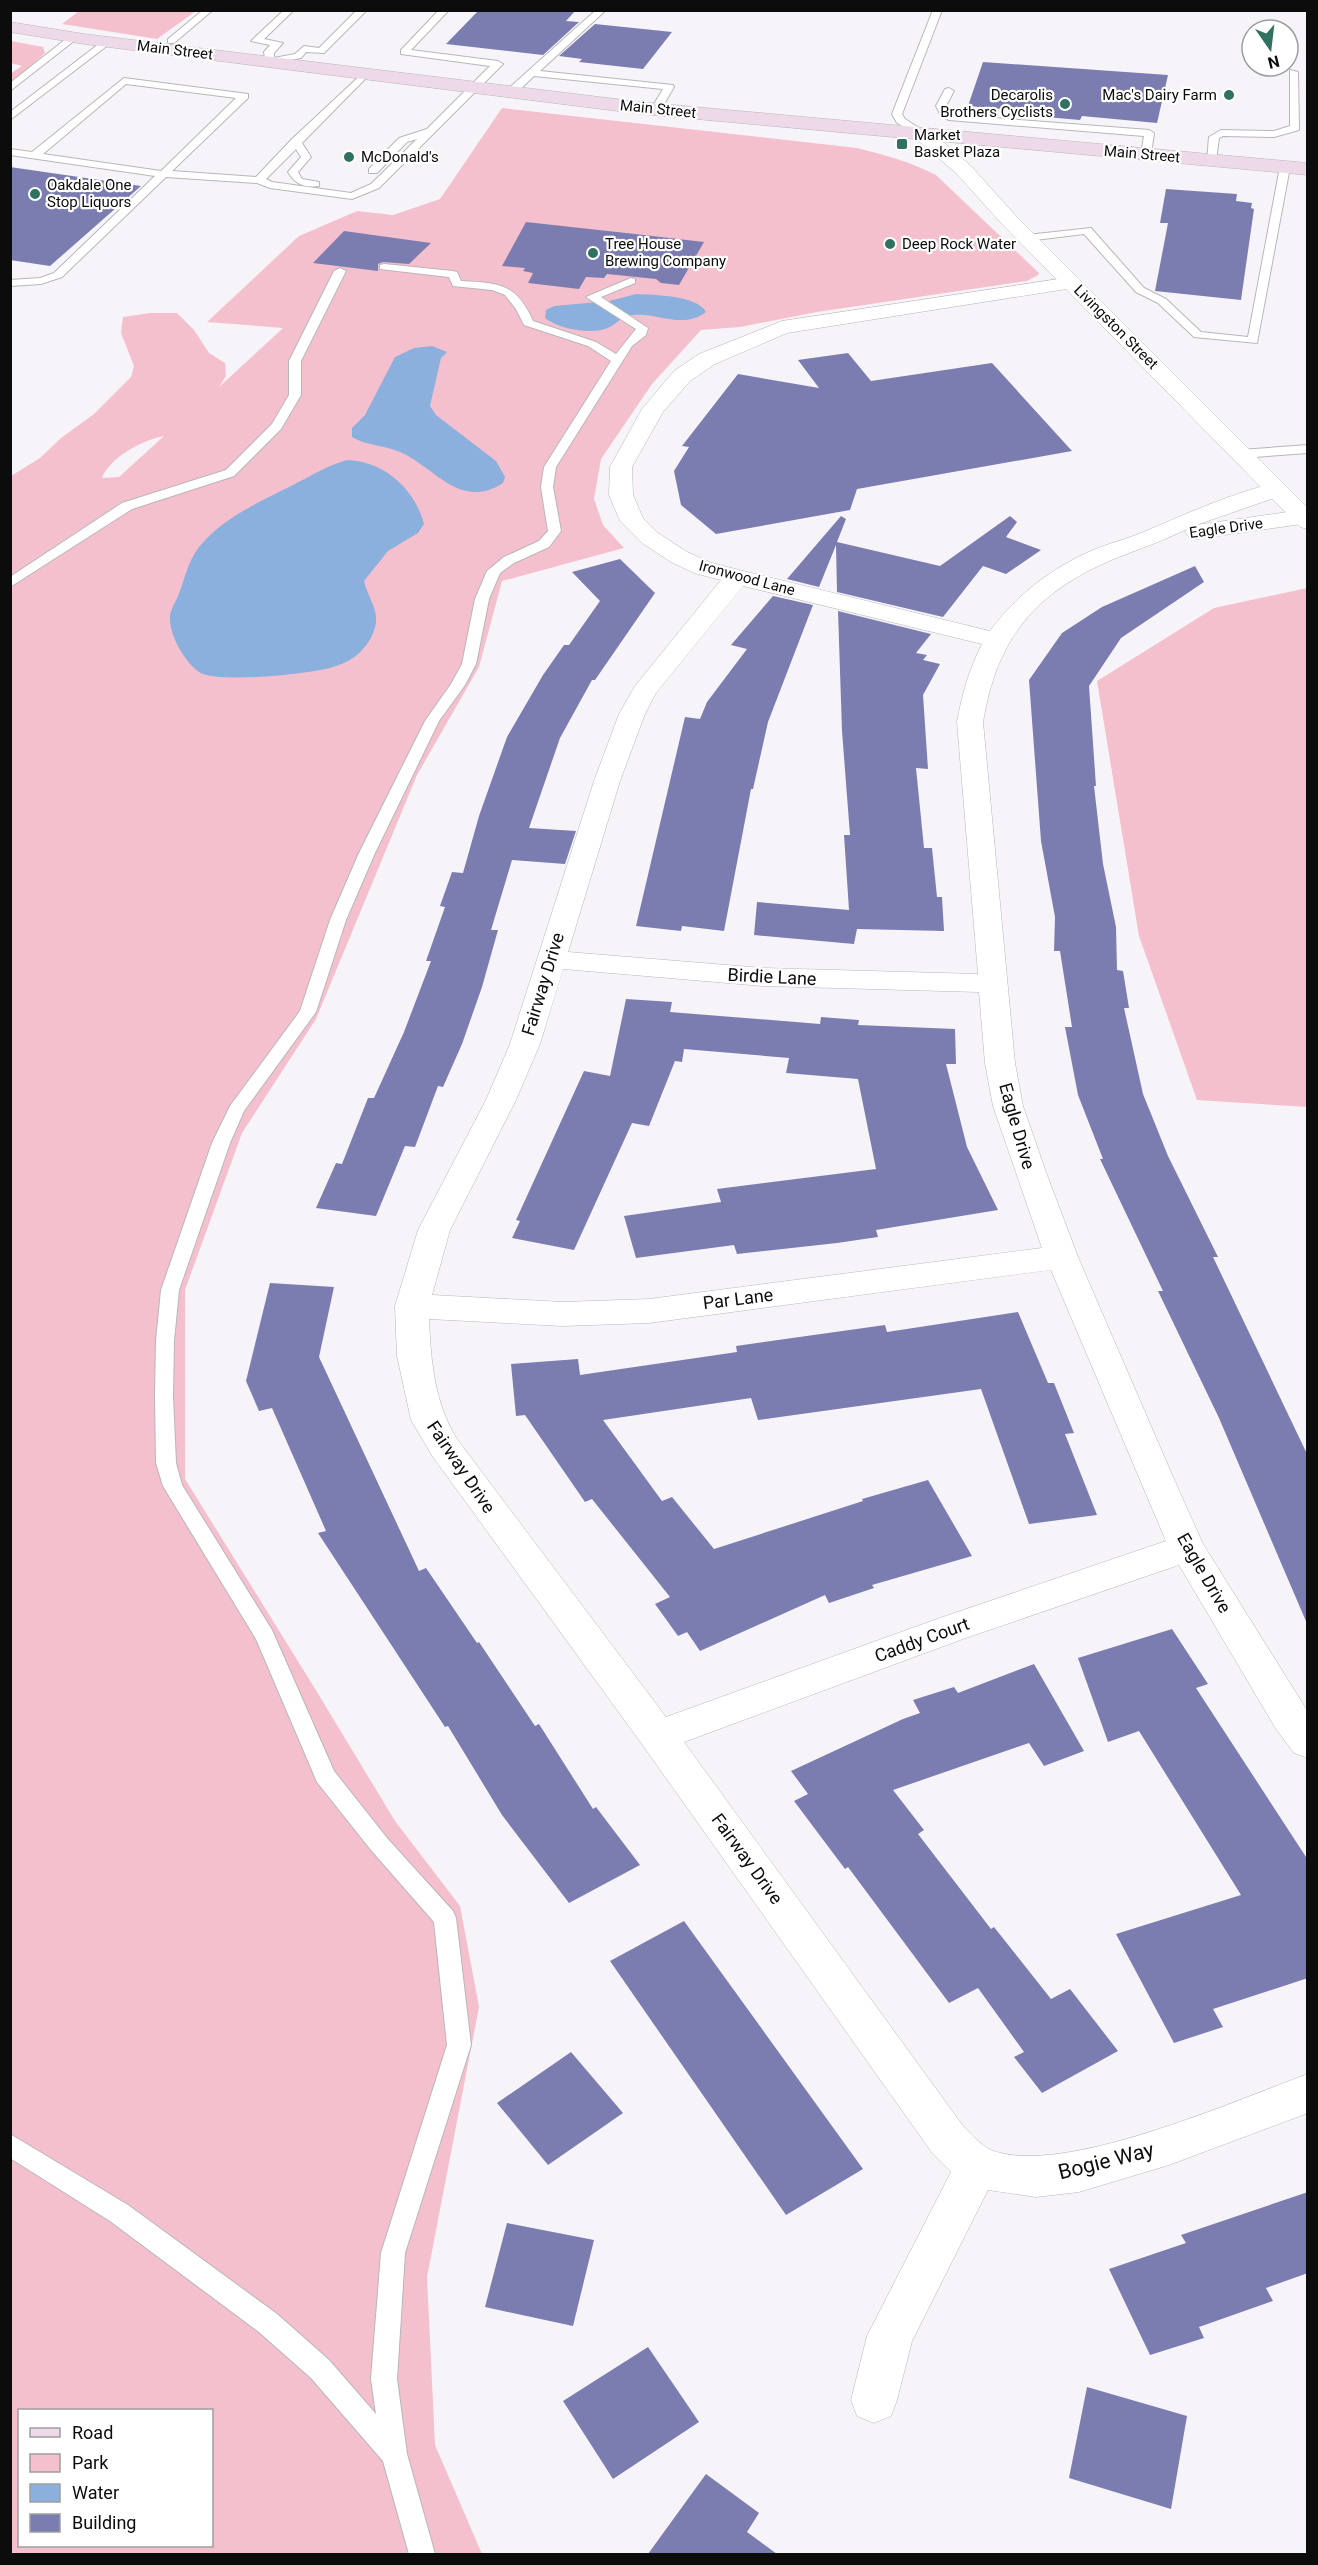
<svg xmlns="http://www.w3.org/2000/svg" width="1318" height="2565" font-family="Roboto,sans-serif">
<style>
.green{fill:#f5c0cd;fill-rule:evenodd}
.water{fill:#8cb0de}
.building{fill:#7b7db0}
.lines{fill:none;stroke-linecap:round;stroke-linejoin:round}
.service-casing{stroke:#b9b6bb;stroke-width:2}
.minor-casing{stroke:#b9b6bb;stroke-width:1}
.tertiary-casing{stroke:#b9b6bb;stroke-width:1}
.secondary-casing{stroke:#b9b6bb;stroke-width:1}
.service{fill:#fff;fill-rule:evenodd}
.minor{fill:#fff;fill-rule:evenodd}
.tertiary{fill:#fff;fill-rule:evenodd}
.secondary{fill:#eed9e9;fill-rule:evenodd}
.poi-dot{fill:#307161;stroke:#fff;stroke-width:2}
.labels{text-anchor:middle;stroke-width:4.5;stroke-linejoin:round;paint-order:stroke}
.far-street-label{font-size:15px;fill:#0d0c0d;stroke:#fff}
.far-poi-label{font-size:15px;fill:#0d0c0d;stroke:#fff;text-anchor:start}
.street-label{font-size:18px;fill:#0d0c0d;stroke:#fff}
.near-street-label{font-size:21px;fill:#0d0c0d;stroke:#fff}
</style>
<rect width="100%" height="100%" fill="#f7f4f9"/>
<g class="green">
<polygon points="79,11 79,10 196,11 157,39 62,24"/>
<polygon points="11,41 43,47 45,53 11,84 10,74 22,66 11,63"/>
<path d="M502,108L857,148C885,155 911,162 936,175L1039,273L1038,275L1027,281L817,312L740,327L701,330L652,384L601,459L594,499L603,525L624,548L502,581L479,667L417,775L316,1019L242,1133L185,1290V1479L317,1692L395,1821L460,1906L479,2007L427,2277L435,2445L482,2554H11V476L40,458L61,438L94,414L131,377L134,366L121,333L123,317L150,313H177L194,330L209,353L225,363L226,376L219,387L283,328L207,322L299,236L357,211L393,215L440,199ZM164,436L119,477L102,478C110,457 143,440 164,436ZM20,2410H212V2546H20Z"/>
<polygon points="1307,588 1307,1107 1197,1100 1139,936 1097,681 1214,608"/>
</g>
<g class="water">
<path d="M636,294C654,295 697,295 706,312C683,330 657,312 633,315C622,315 617,324 608,328C592,335 558,329 545,318L546,310L554,306L609,301Z"/>
<path d="M432,346L447,352L441,358L430,406L436,415L496,461L505,477L503,483C460,511 435,467 400,452C384,445 367,446 352,437V428L365,415L395,357L414,348Z"/>
<path d="M347,460C384,461 415,489 424,524L418,533L388,551L364,581C370,605 385,614 369,641C361,654 348,663 333,667C312,674 215,684 199,672C185,662 169,635 170,617C170,610 175,603 178,596C185,579 187,563 199,547C223,518 257,503 289,487C309,477 326,466 347,460Z"/>
</g>
<g class="building">
<polygon points="479,10 576,10 566,21 579,22 543,55 446,44"/>
<polygon points="595,24 672,32 643,69 579,62 582,59 559,56"/>
<polygon points="983,62 1168,75 1157,123 1082,116 1080,120 1046,117 1047,113 968,106"/>
<polygon points="10,167 141,186 50,266 10,260"/>
<polygon points="1166,189 1237,194 1236,201 1252,203 1251,208 1254,209 1241,300 1155,291 1168,223 1160,223"/>
<polygon points="526,222 635,234 704,242 679,285 661,283 656,279 607,274 604,278 586,277 579,289 528,283 533,273 523,271 525,268 502,266"/>
<polygon points="344,231 431,243 409,264 383,262 378,264 378,271 313,263"/>
<polygon points="848,353 871,381 992,363 1072,451 857,489 850,510 716,534 681,505 674,471 689,447 682,446 738,374 819,388 798,360"/>
<polygon points="841,516 846,519 837,542 940,566 1010,516 1017,522 1006,537 1041,550 1006,574 983,566 943,617 837,592 836,545 819,587 787,579"/>
<polygon points="620,559 655,593 595,680 592,680 560,738 529,828 576,831 565,864 512,860 491,930 498,930 482,987 462,1044 443,1087 438,1086 415,1147 405,1146 376,1216 316,1208 336,1163 342,1164 368,1098 374,1098 404,1032 431,961 426,961 445,907 440,906 452,872 463,873 479,816 507,737 543,675 564,645 569,645 600,601 572,572"/>
<polygon points="1195,566 1204,582 1121,638 1089,686 1096,786 1094,786 1103,864 1116,927 1117,970 1123,971 1129,1008 1124,1008 1143,1094 1168,1156 1218,1257 1213,1257 1308,1456 1308,1626 1219,1418 1158,1291 1163,1291 1100,1159 1103,1159 1078,1095 1065,1027 1072,1027 1060,951 1054,951 1055,917 1041,841 1029,680 1062,633 1102,607"/>
<polygon points="773,596 813,605 768,722 753,789 751,789 724,931 682,926 681,931 636,926 685,717 700,719 707,702 747,649 731,645"/>
<polygon points="838,611 931,634 916,653 927,655 923,660 940,664 923,695 928,769 916,768 924,848 932,848 937,897 942,897 944,931 857,929 854,944 754,935 757,902 849,910 844,835 850,835 842,731"/>
<polygon points="626,999 672,1002 670,1012 820,1024 821,1017 859,1020 858,1025 955,1029 956,1064 946,1064 967,1147 998,1210 876,1230 878,1237 837,1243 737,1254 734,1245 636,1258 624,1216 721,1202 717,1189 876,1169 858,1079 786,1073 789,1058 684,1049 682,1062 675,1061 649,1126 632,1123 574,1250 512,1238 520,1221 516,1220 584,1071 610,1076"/>
<polygon points="270,1283 334,1287 319,1357 419,1571 426,1568 477,1643 479,1642 535,1726 539,1724 593,1809 596,1807 640,1865 569,1903 502,1815 448,1726 445,1727 318,1533 326,1531 272,1408 259,1411 246,1381"/>
<polygon points="1018,1312 1048,1383 1054,1383 1074,1433 1065,1434 1097,1515 1029,1524 981,1389 758,1420 751,1398 603,1420 662,1501 672,1497 714,1549 863,1501 862,1499 928,1480 972,1556 872,1585 874,1588 829,1603 825,1595 700,1651 687,1632 678,1636 655,1604 670,1597 592,1499 585,1502 525,1415 516,1416 511,1364 578,1359 580,1375 737,1352 736,1346 885,1325 887,1332"/>
<polygon points="1172,1629 1208,1684 1196,1688 1308,1860 1308,1978 1213,2009 1223,2027 1174,2043 1116,1934 1241,1895 1139,1731 1108,1742 1078,1658"/>
<polygon points="1034,1664 1084,1751 1044,1766 1029,1743 893,1790 924,1830 918,1834 991,1929 994,1927 1051,1999 1070,1989 1118,2051 1042,2093 1014,2057 1024,2052 978,1988 949,2003 848,1867 845,1869 794,1801 808,1794 791,1771 903,1719 920,1713 913,1700 954,1687 958,1693"/>
<polygon points="684,1921 863,2169 786,2215 610,1961"/>
<polygon points="571,2052 623,2113 548,2165 497,2103"/>
<polygon points="1308,2192 1308,2273 1266,2288 1273,2301 1199,2327 1204,2338 1150,2355 1109,2269 1186,2243 1181,2235"/>
<polygon points="507,2223 594,2240 573,2326 485,2307"/>
<polygon points="648,2347 699,2422 613,2479 563,2401"/>
<polygon points="1087,2387 1187,2416 1171,2509 1069,2478"/>
<polygon points="706,2474 759,2513 747,2532 777,2554 648,2554"/>
</g>
<g class="lines">
<defs>
<g id="service">
<polygon points="203,10 213,10 174,43 168,43 168,39"/>
<polygon points="284,10 294,10 264,39 283,43 274,53 274,58 295,54 304,46 319,48 357,10 367,10 324,53 306,52 301,58 266,64 264,52 270,45 251,41"/>
<path d="M439,10H449L411,50L498,61L503,64L379,188L352,199L270,188L257,183L166,177L62,277L41,284L10,286V280L40,278L54,273L155,176L10,155V149L32,152L124,78L248,94V98L172,171L256,177L292,139L365,71L368,72V76L302,143L311,157L298,172L302,179L319,182V186C304,188 295,184 288,172L301,157L296,149L266,179L272,182L351,193L371,184L417,139L407,142L377,173H369V169L399,138L427,129L490,66L401,54V50ZM126,84L236,98L161,171L43,154Z"/>
<polygon points="596,10 606,10 540,71 673,85 674,87 660,111 651,109 663,89 534,76 515,94 507,94 507,90"/>
<polygon points="933,10 942,10 902,114 905,119 927,133 927,137 923,138 897,123 892,114"/>
<polygon points="71,35 79,37 10,91 10,83"/>
<polygon points="104,40 112,42 10,120 10,112"/>
<polygon points="1290,70 1298,72 1299,130 1274,137 1223,136 1219,138 1216,160 1207,162 1209,137 1221,130 1274,131 1290,126"/>
<polygon points="949,88 954,91 946,106 949,112 955,115 1149,130 1154,133 1151,154 1146,157 1141,154 1144,136 949,120 941,116 936,106 945,89"/>
<polygon points="1285,164 1290,167 1257,343 1194,337 1158,303 1136,292 1084,234 1027,241 1022,238 1027,235 1091,228 1144,288 1166,299 1201,332 1248,337 1280,167"/>
<path d="M384,264L453,271L457,272L461,281C499,283 516,283 533,321L596,342L616,354L636,329L586,297L631,278L635,279V283L601,297L648,328L646,335L632,346L556,467L553,487L561,531L549,547L514,563L500,573L489,599L476,664L465,685L439,721L375,853L346,920L316,1012L244,1111L230,1143L179,1290L174,1341L173,1396L176,1463L182,1485L272,1630L334,1771L387,1838L453,1911L456,1918L471,2045L405,2253L397,2379L407,2454L435,2554H409L383,2461L311,2378L259,2332L110,2221L10,2158V2134L128,2205L277,2314L329,2360L376,2414L371,2379L381,2253L447,2045L434,1922L371,1850L317,1782L256,1639L163,1486L156,1463L155,1396L156,1341L161,1290L212,1143L230,1106L300,1011L330,920L359,853L425,721L451,684L462,664L475,599L487,571L504,557L539,541L548,531L541,487L544,467L611,361L588,346L524,325L516,309L505,295L492,290L453,286L449,277L380,269V265Z"/>
<polygon points="340,268 346,271 301,361 301,395 281,429 234,476 132,509 10,587 10,577 122,503 226,470 272,424 289,395 289,361 334,271"/>
<polygon points="1308,445 1308,453 1240,458 1234,454 1240,450"/>
</g>
<path id="minor" d="M1072,277L1079,279L1082,283L1079,287L787,333L715,364L690,381L663,412L632,467L633,495L643,518L658,533L687,552L712,563L743,571L990,631C1018,593 1054,566 1098,548C1114,542 1130,538 1146,531C1188,513 1230,494 1275,483L1283,485L1287,490L1283,495L1196,525L1302,510L1308,511V523L1302,524L1197,539L1189,537L1185,532L1187,529C1163,541 1139,549 1114,559C1035,592 997,638 983,722L1015,1063L1023,1106L1047,1175L1078,1257L1173,1477L1203,1544L1308,1712V1758L1294,1753L1276,1729L1179,1565L963,1639L684,1742L963,2126C971,2133 981,2146 991,2150C1061,2178 1236,2100 1308,2074V2113L1169,2165L1079,2192L1036,2197L988,2190L912,2341L897,2400L891,2416L874,2423L857,2416L851,2400L867,2336L951,2172L933,2154L644,1747L433,1457L411,1420L397,1356L395,1306L418,1230L486,1100L510,1044L594,781L619,714L635,686L721,580L694,573L671,562L642,543L620,521L609,495L610,467L642,409L674,371L699,354L782,321ZM743,586L982,644C969,670 962,694 957,722L978,974L763,968L568,952L620,781L645,714L656,693ZM563,969L763,986L979,992L985,1063L993,1106L1042,1248L649,1299L563,1302L432,1295L450,1230L516,1100L540,1044ZM1051,1270L1166,1541L937,1619L666,1717L457,1439C434,1402 431,1361 429,1319L563,1326L649,1323Z"/>
<polygon id="tertiary" points="923,129 930,131 970,165 1015,215 1308,508 1308,529 1300,527 1001,223 956,173 916,139 914,135 916,131"/>
<polygon id="secondary" points="10,22 84,34 641,102 1308,163 1308,175 641,114 84,44 10,32"/>
</defs>
<use href="#service" class="service-casing"/>
<use href="#minor" class="minor-casing"/>
<use href="#tertiary" class="tertiary-casing"/>
<use href="#secondary" class="secondary-casing"/>
<use href="#service" class="service"/>
<use href="#minor" class="minor"/>
<use href="#tertiary" class="tertiary"/>
<use href="#secondary" class="secondary"/>
</g>
<g class="poi-dot">
<circle cx="1229" cy="95" r="6"/>
<circle cx="1065" cy="104" r="6"/>
<rect x="896" y="138" width="12" height="12" rx="3"/>
<circle cx="349" cy="157" r="6"/>
<circle cx="35" cy="194" r="6"/>
<circle cx="890" cy="244" r="6"/>
<circle cx="593" cy="253" r="6"/>
</g>
<g class="labels">
<g class="far-street-label">
<text transform="translate(175 50) rotate(7)" y="5">Main Street</text>
<text transform="translate(658 109) rotate(6)" y="5">Main Street</text>
<text transform="translate(1142 154) rotate(5)" y="5">Main Street</text>
<text transform="translate(1116 327) rotate(45)" y="5">Livingston Street</text>
<text transform="translate(1226 528) rotate(-8)" y="5">Eagle Drive</text>
<text transform="translate(747 578) rotate(15)" y="5">Ironwood Lane</text>
</g>
<g class="far-poi-label">
<text x="1053" y="100" text-anchor="end">Decarolis<tspan x="1053" dy="17">Brothers Cyclists</tspan></text>
<text x="1217" y="100" text-anchor="end">Mac's Dairy Farm</text>
<text x="914" y="140">Market<tspan x="914" dy="17">Basket Plaza</tspan></text>
<text x="361" y="162">McDonald's</text>
<text x="47" y="190">Oakdale One<tspan x="47" dy="17">Stop Liquors</tspan></text>
<text x="605" y="249">Tree House<tspan x="605" dy="17">Brewing Company</tspan></text>
<text x="902" y="249">Deep Rock Water</text>
</g>
<g class="street-label">
<text transform="translate(772 977) rotate(3)" y="6">Birdie Lane</text>
<text transform="translate(543 984) rotate(-73)" y="6">Fairway Drive</text>
<text transform="translate(1017 1126) rotate(74)" y="6">Eagle Drive</text>
<text transform="translate(738 1299) rotate(-7)" y="6">Par Lane</text>
<text transform="translate(461 1467) rotate(56)" y="6">Fairway Drive</text>
<text transform="translate(1204 1573) rotate(60)" y="6">Eagle Drive</text>
<text transform="translate(922 1640) rotate(-20)" y="6">Caddy Court</text>
<text transform="translate(747 1859) rotate(54)" y="6">Fairway Drive</text>
</g>
<g class="near-street-label">
<text transform="translate(1106 2161) rotate(-14)" y="7">Bogie Way</text>
</g>
</g>
<rect width="1318" height="2565" fill="none" stroke="#0d0c0d" stroke-width="24"/>
<rect x="18" y="2409" width="195" height="138" fill="#ffffff" stroke="#9e9e9e" stroke-width="1.5"/>
<rect x="30" y="2428" width="30" height="9" fill="#eed9e9" stroke="#9e9e9e" stroke-width="1.5"/>
<text x="72" y="2439" font-size="18" fill="#0d0c0d">Road</text>
<rect x="30" y="2454" width="30" height="18" fill="#f5c0cd" stroke="#9e9e9e" stroke-width="1.5"/>
<text x="72" y="2469" font-size="18" fill="#0d0c0d">Park</text>
<rect x="30" y="2484" width="30" height="18" fill="#8cb0de" stroke="#9e9e9e" stroke-width="1.5"/>
<text x="72" y="2499" font-size="18" fill="#0d0c0d">Water</text>
<rect x="30" y="2514" width="30" height="18" fill="#7b7db0" stroke="#9e9e9e" stroke-width="1.5"/>
<text x="72" y="2529" font-size="18" fill="#0d0c0d">Building</text>
<g transform="translate(1270 48) rotate(166)"><circle r="28" fill="#ffffff" stroke="#9e9e9e" stroke-width="1.5"/>
<path d="M0-4.5L10 22L0 15L-10 22Z" fill="#307161"/>
<text y="-9" font-size="16" font-weight="bold" text-anchor="middle" fill="#0d0c0d">N</text>
</g>
</svg>
